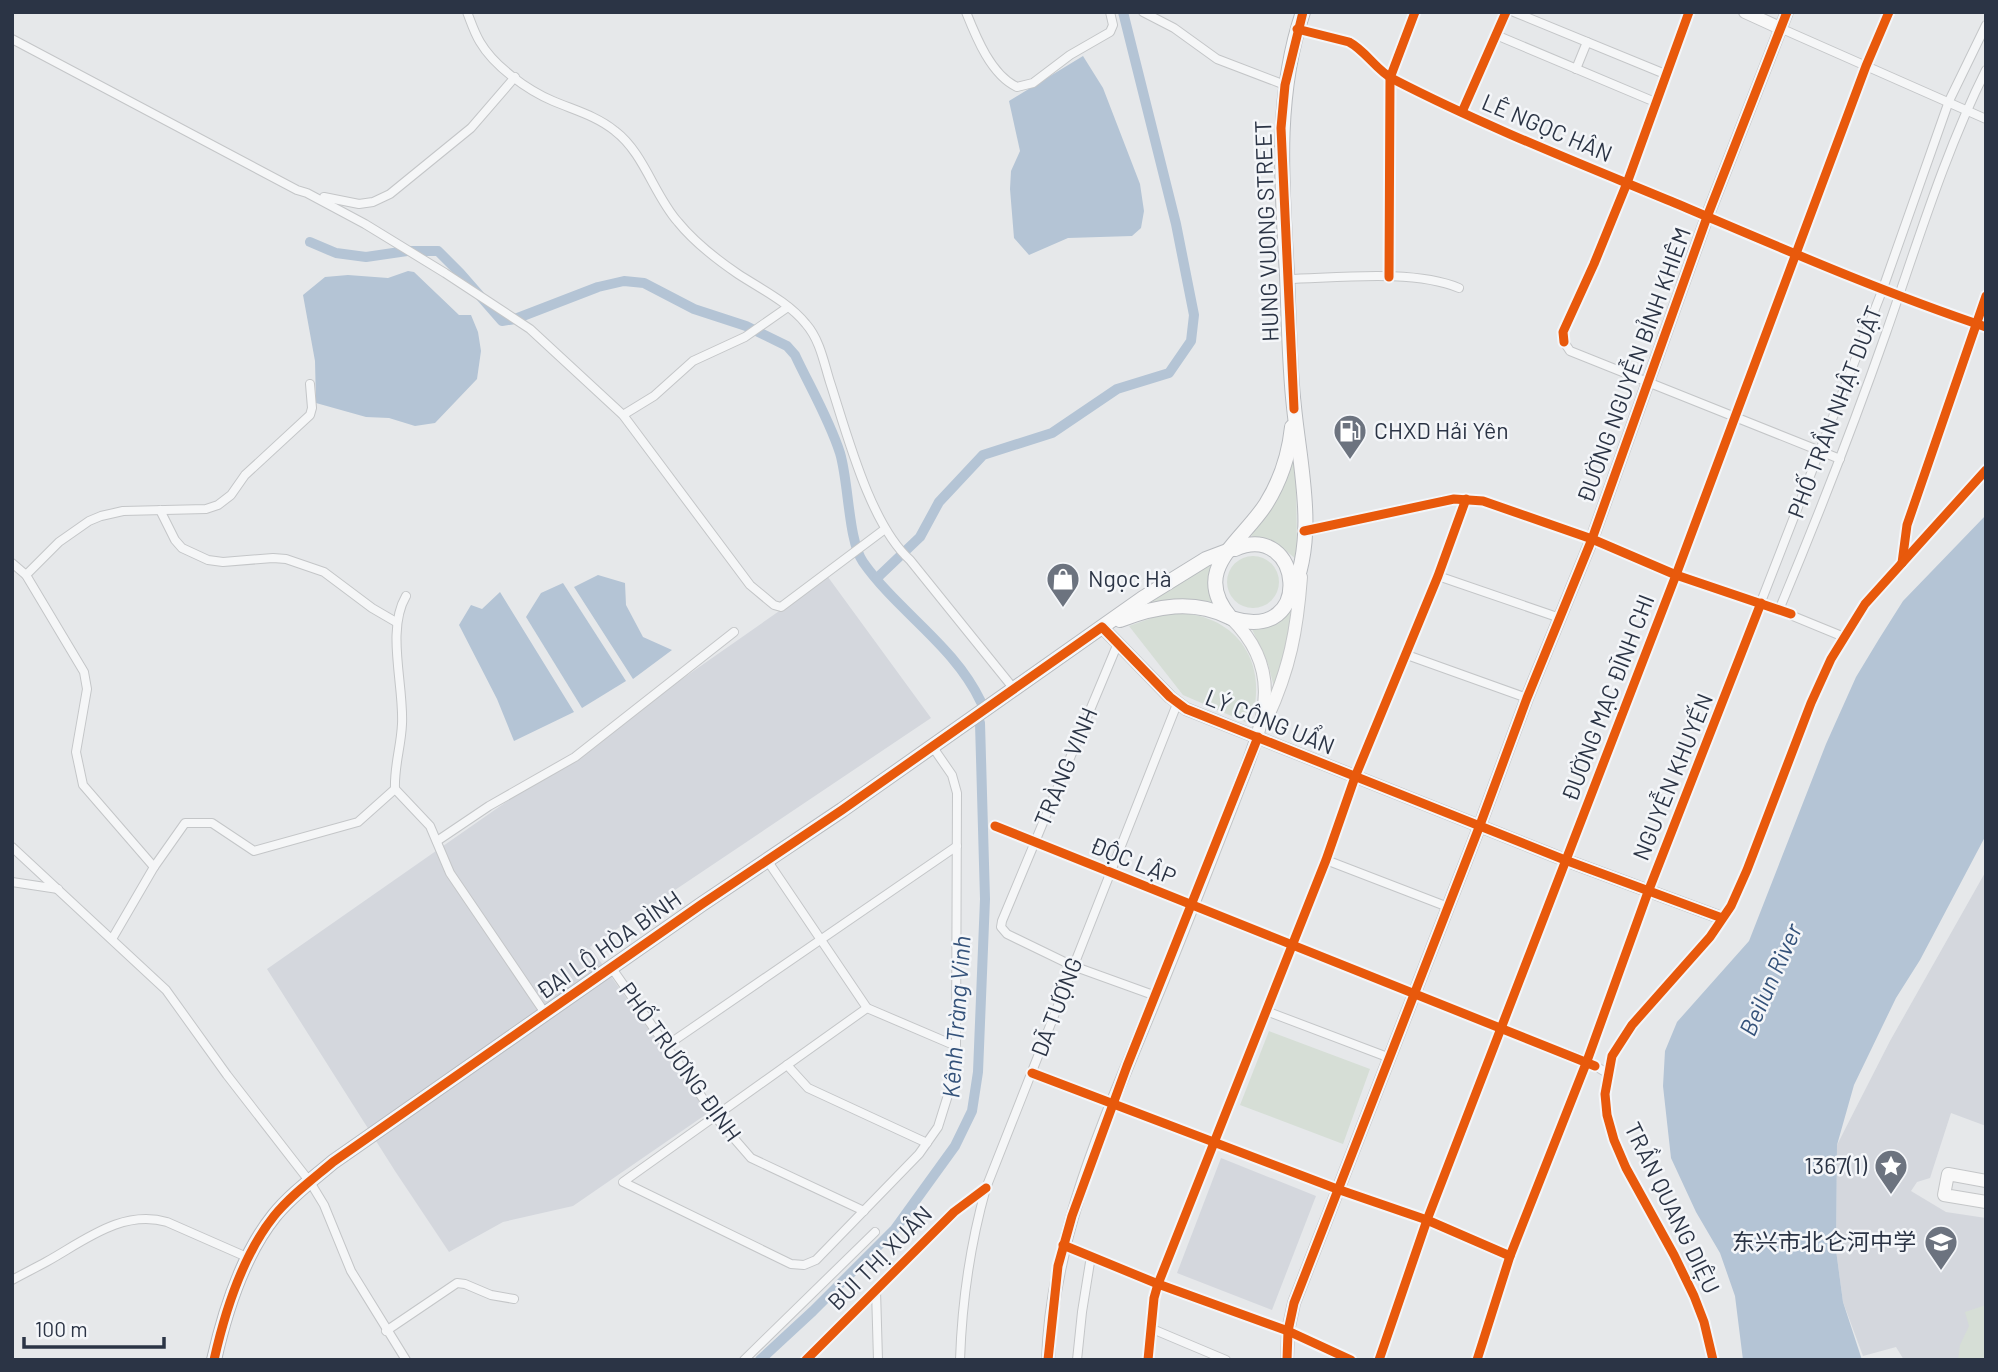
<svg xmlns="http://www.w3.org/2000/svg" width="1998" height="1372" font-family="Barlow,'Noto Sans SC',sans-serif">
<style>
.built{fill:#d4d7dd}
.green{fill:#d6ded6}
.water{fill:#b4c4d5}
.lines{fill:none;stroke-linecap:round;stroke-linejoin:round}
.canal{stroke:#b4c4d5;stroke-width:10}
.street-casing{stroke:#c4c6c8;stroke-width:10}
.secondary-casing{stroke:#c4c6c8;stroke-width:14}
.highway-casing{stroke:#b8bbbf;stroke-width:16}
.street{stroke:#f5f6f7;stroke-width:8}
.secondary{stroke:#f8f8f8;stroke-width:12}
.highway{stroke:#f8f8f8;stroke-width:14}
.cycleway-casing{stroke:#f4f6f9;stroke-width:13}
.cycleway{stroke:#e8590c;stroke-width:9}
.labels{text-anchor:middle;stroke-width:5;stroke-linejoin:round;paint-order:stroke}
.street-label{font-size:23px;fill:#2b3445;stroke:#f4f6f9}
.poi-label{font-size:23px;fill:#2b3445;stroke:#f4f6f9;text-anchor:start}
.water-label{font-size:24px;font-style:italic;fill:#34527a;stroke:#f4f6f9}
</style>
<rect width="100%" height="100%" fill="#e6e8ea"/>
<g class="built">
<polygon points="828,577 931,718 590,947 708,1113 573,1206 503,1222 449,1252 395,1171 267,969"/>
<polygon points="1986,871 1986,1126 1951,1113 1930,1178 1917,1182 1911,1191 1946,1212 1986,1218 1986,1360 1904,1360 1896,1347 1863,1356 1843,1302 1836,1250 1837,1145 1890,1041"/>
<polygon points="1221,1158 1316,1196 1272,1310 1177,1273"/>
</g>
<g class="green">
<polygon points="1293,458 1296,458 1296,461 1297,560 1284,549 1251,536 1282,490"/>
<circle cx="1253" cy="582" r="26"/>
<polygon points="1211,561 1209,575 1212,602 1181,599 1144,605"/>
<polygon points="1291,610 1286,648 1274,687 1268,664 1251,627 1276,620"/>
<path d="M1183,613C1243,619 1269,669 1250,724L1183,695L1129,626L1160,615Z"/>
<polygon points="1269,1031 1370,1069 1343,1144 1240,1105"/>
<polygon points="1986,1305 1986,1360 1958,1360 1960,1345 1969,1326 1965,1312"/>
</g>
<g class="water">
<polygon points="1083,56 1103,88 1140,184 1144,211 1141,228 1132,236 1068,238 1029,255 1014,238 1010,189 1011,171 1020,151 1009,101"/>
<polygon points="408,271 414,272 459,315 471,315 478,332 481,351 477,379 435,423 415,426 389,418 366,417 316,403 315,361 303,295 325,277 348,275 388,278"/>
<polygon points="1986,515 1986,835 1920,960 1896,998 1854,1085 1837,1145 1836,1250 1843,1302 1862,1360 1743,1360 1735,1296 1720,1253 1696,1212 1671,1158 1663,1086 1665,1051 1677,1022 1749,941 1826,744 1856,677 1879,639 1903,601"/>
<polygon points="598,575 625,583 626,605 643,637 672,650 633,679 574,587"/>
<polygon points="563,583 626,681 582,708 526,617 541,593"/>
<polygon points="500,592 574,712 514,741 497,699 459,625 471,605 482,609"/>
</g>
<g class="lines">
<g class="canal">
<path d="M310,242L336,253L366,257L407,251H438L460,273L502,321L515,319L598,287L624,281L644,283L694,309L746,326L787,346L795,355C810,387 829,419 840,453C849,483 848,540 863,562C898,612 954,645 981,702"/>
<polyline points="877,578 920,537 939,502 983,455 1052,433 1117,389 1169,373 1191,341 1194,315 1176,224 1123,12"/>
<polyline points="760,1360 813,1311 895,1229 955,1146 972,1111 978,1072 985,899 980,723"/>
</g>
<defs>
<g id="street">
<path d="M467,12C471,22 474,32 480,42C494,66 527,90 553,101C574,110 597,116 615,131C644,153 654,195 678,222C695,243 716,259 738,274C761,289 788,302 806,324C820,340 824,363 830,382C847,434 870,524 910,560L1014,689"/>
<path d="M966,12C976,37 991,75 1017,87L1033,83L1070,55L1110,32L1113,25L1110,12"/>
<polyline points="1143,12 1174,28 1217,59 1285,85"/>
<polyline points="1514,12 1665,74"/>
<polyline points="1689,12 1627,183 1594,264 1563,332 1564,342 1570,351 1840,459"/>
<polyline points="1780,28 1986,119"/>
<path d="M1297,29L1349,42C1366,51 1376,70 1393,79C1484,126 1581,164 1675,203C1779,247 1879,291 1986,327"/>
<polyline points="1496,35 1655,102"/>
<polyline points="12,39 297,190 307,193 365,224 445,273 530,329 623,415 750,585 774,605 781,607 885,529"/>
<polyline points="1576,69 1587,42"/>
<polyline points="1462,112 1506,12"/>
<polyline points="324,197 359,204 373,202 390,194 471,128 515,77"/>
<polyline points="1389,277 1390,78 1415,12"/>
<path d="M1287,279C1337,278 1413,269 1459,288"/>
<polyline points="623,415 654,396 693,361 745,337 788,307"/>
<polyline points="160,510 175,540 182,548 208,560 223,562 273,558 286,559 324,572 372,608 396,622"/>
<polyline points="1304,531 1454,499 1483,501 1592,539 1676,575 1761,603 1844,637"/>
<polyline points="12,563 26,575 84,672 87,689 76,752 83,785 154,867"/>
<polyline points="1902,563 1907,525 1986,296"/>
<polyline points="26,575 59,542 89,521 101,516 123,511 206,509 218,505 231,495 245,475 310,415 312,408 310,384"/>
<polyline points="1438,576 1560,618"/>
<path d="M406,596C386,630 404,685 402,724C401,747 394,766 395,789L430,826L450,873L545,1013"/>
<path d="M1779,610C1817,519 1853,427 1886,333C1917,245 1944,154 1986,70"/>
<polyline points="1118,643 1002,921 1001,927 1007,934 1073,966 1156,996"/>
<polyline points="1407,655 1527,698"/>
<polyline points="995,826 1501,1029 1587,1061 1607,1073"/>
<polyline points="437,841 489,806 575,757 734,632"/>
<polyline points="12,847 166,990 227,1075 310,1182 324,1205 351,1271 406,1360"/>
<polyline points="767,860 867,1008 956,1046"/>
<polyline points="1326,860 1448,907"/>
<polyline points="12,882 58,889"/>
<polyline points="112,939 154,867 185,823 212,823 254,851 358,822 395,789"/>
<polyline points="611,967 718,1120 751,1158 864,1211"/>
<polyline points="867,1008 623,1182 791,1264 804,1265 816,1260 919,1154 938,1127 948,1095 956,1046 957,793 952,775 932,746"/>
<polyline points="1266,1011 1390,1058"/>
<polyline points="666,1046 957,846"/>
<polyline points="787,1065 808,1088 927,1143"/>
<polyline points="1032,1073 1337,1189 1427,1220 1510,1256"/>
<polyline points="1063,1245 1158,1284 1288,1331 1351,1360"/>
<path d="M12,1280C23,1274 35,1268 46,1262C84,1241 122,1209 167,1222L249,1258"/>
<polyline points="876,1290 878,1360"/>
<polyline points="1150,1328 1226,1360"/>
<polyline points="386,1331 457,1283 465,1284 491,1295 514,1299"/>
<polyline points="744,1360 875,1232"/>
<polyline points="806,1360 954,1212 986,1188"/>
<path d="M960,1360C962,1300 970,1245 986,1188L1177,704"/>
<polyline points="1077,1360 1082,1312 1091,1256"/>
<polyline points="1148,1360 1154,1298 1158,1284 1326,860 1355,777 1438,576 1466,499"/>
<polyline points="1379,1360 1427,1220 1676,575 1866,66 1889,12"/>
<polyline points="1477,1360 1510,1256 1587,1061 1648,892 1882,291 1949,101 1986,25"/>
<polyline points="1713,1360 1704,1322 1694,1296 1674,1255 1626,1168 1614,1140 1607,1115 1605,1094 1612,1056 1632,1025 1710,937 1731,906 1747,870 1811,703 1831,659 1865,604 1986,470"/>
</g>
<g id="secondary">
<polyline points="1745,12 1780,28"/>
<polyline points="1102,627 1170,697 1186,709 1565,860 1722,918"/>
<path d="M1267,718C1290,668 1297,630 1301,577"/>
<polyline points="1986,1181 1948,1174 1944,1195 1986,1202"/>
<path d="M1048,1360C1052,1235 1106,1119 1152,1006C1184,929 1214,851 1244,774C1266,715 1282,668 1231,618"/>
<polyline points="1287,1360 1288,1331 1294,1303 1480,825 1527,698 1592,539 1707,217 1787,12"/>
</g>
<g id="highway">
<path d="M1235,549C1302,519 1317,645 1231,618C1189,570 1241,543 1266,504C1281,480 1289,455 1292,427"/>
<path d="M1291,595C1318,537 1300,468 1294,407C1289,363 1289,319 1287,275C1282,186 1274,98 1303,12"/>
<path d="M1120,620C1156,606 1193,599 1229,617"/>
<path d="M214,1360C225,1311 242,1256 274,1216C291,1195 313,1179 333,1162L702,904L842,810L1143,598L1206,559L1243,545"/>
</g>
</defs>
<use href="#street" class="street-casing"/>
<use href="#secondary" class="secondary-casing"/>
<use href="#highway" class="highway-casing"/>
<use href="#street" class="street"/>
<use href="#secondary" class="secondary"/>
<use href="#highway" class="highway"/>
<defs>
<g id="cycleway">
<path d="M1297,29L1349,42C1366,51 1376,70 1393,79C1484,126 1581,164 1675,203C1779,247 1879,291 1986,327"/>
<polyline points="1462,112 1506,12"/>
<polyline points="1389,277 1390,78 1415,12"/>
<polyline points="1564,342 1563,332 1594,264 1627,183 1689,12"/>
<polyline points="1294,409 1281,128 1285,85 1303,12"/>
<polyline points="1304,531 1454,499 1483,501 1592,539 1676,575 1791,614"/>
<polyline points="1902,563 1907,525 1986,296"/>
<polyline points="995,826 1595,1066"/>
<polyline points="1032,1073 1337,1189 1427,1220 1510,1256"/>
<polyline points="1063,1245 1158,1284 1288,1331 1351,1360"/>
<path d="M214,1360C225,1311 242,1256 274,1216C291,1195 313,1179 333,1162L702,904L842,810L1102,627L1170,697L1186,709L1565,860L1722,918"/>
<polyline points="806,1360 954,1212 986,1188"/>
<polyline points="1048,1360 1058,1266 1072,1216 1127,1066 1258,737"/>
<polyline points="1148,1360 1154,1298 1158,1284 1326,860 1355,777 1438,576 1466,499"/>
<polyline points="1287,1360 1288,1331 1294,1303 1480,825 1527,698 1592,539 1707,217 1787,12"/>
<polyline points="1379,1360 1427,1220 1676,575 1866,66 1889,12"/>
<polyline points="1477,1360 1510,1256 1587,1061 1648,892 1761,603"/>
<polyline points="1713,1360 1704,1322 1694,1296 1674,1255 1626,1168 1614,1140 1607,1115 1605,1094 1612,1056 1632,1025 1710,937 1731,906 1747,870 1811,703 1831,659 1865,604 1986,470"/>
</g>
</defs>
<use href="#cycleway" class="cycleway-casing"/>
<use href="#cycleway" class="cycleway"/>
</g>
<defs>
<symbol id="fuel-pin" viewBox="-11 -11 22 30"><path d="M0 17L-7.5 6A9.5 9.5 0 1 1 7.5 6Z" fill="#6c737f" stroke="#f4f6f9"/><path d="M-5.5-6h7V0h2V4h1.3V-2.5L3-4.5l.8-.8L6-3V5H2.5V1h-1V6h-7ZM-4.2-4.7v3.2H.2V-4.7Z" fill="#fff"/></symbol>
<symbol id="shop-pin" viewBox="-11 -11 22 30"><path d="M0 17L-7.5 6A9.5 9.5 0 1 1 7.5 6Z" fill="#6c737f" stroke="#f4f6f9"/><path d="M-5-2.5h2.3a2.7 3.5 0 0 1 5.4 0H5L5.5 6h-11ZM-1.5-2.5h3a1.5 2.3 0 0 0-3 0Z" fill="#fff"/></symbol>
<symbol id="sight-pin" viewBox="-11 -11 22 30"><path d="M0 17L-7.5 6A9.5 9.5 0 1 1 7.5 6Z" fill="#6c737f" stroke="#f4f6f9"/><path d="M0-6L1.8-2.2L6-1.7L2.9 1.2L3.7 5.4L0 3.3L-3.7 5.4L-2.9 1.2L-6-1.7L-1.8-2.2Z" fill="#fff"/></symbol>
<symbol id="school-pin" viewBox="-11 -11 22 30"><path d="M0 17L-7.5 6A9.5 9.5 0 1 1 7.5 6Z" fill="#6c737f" stroke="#f4f6f9"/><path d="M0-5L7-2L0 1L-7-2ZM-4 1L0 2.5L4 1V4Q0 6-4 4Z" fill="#fff"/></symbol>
</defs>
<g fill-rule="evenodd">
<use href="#fuel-pin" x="1331" y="412" width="38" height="52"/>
<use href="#shop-pin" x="1044" y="560" width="38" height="52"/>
<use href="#sight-pin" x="1872" y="1147" width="38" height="52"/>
<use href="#school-pin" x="1922" y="1223" width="38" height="52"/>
</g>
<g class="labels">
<g class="street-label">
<text transform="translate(1547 128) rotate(23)" y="8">LÊ NGỌC HÂN</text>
<text transform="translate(1267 231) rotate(-92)" y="8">HUNG VUONG STREET</text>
<text transform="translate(1634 365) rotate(-70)" y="8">ĐƯỜNG NGUYỄN BỈNH KHIÊM</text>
<text transform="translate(1835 412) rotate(-69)" y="8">PHỐ TRẦN NHẬT DUẬT</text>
<text transform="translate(1608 698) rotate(-69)" y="8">ĐƯỜNG MẠC ĐĨNH CHI</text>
<text transform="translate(1270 722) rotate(22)" y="8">LÝ CÔNG UẨN</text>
<text transform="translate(1066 767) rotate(-67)" y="8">TRÀNG VINH</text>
<text transform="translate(1673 777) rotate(-68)" y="8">NGUYỄN KHUYẾN</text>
<text transform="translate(1133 861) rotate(22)" y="8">ĐỘC LẬP</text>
<text transform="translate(609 945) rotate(-35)" y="8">ĐẠI LỘ HÒA BÌNH</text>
<text transform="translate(1057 1007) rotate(-69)" y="8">DÃ TƯỢNG</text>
<text transform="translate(680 1062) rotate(54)" y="8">PHỐ TRƯƠNG ĐỊNH</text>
<text transform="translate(1672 1208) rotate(64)" y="8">TRẦN QUANG DIỆU</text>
<text transform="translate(880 1258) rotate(-45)" y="8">BÙI THỊ XUÂN</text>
</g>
<g class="poi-label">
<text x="1374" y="439">CHXD Hải Yên</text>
<text x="1088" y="587">Ngọc Hà</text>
<text x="1867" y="1174" text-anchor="end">1367(1)</text>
<text x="1916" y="1250" text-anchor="end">东兴市北仑河中学</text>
</g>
<g class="water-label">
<text transform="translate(1771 980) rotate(-66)" y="8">Beilun River</text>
<text transform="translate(957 1017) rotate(-86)" y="8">Kênh Tràng Vinh</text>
</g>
</g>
<rect width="1998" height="1372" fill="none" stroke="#2b3445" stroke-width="28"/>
<path d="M24 1337v10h140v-10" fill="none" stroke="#2b3445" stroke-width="3.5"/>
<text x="35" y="1337" font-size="21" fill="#2b3445" stroke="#f4f6f9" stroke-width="5" paint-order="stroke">100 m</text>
</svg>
